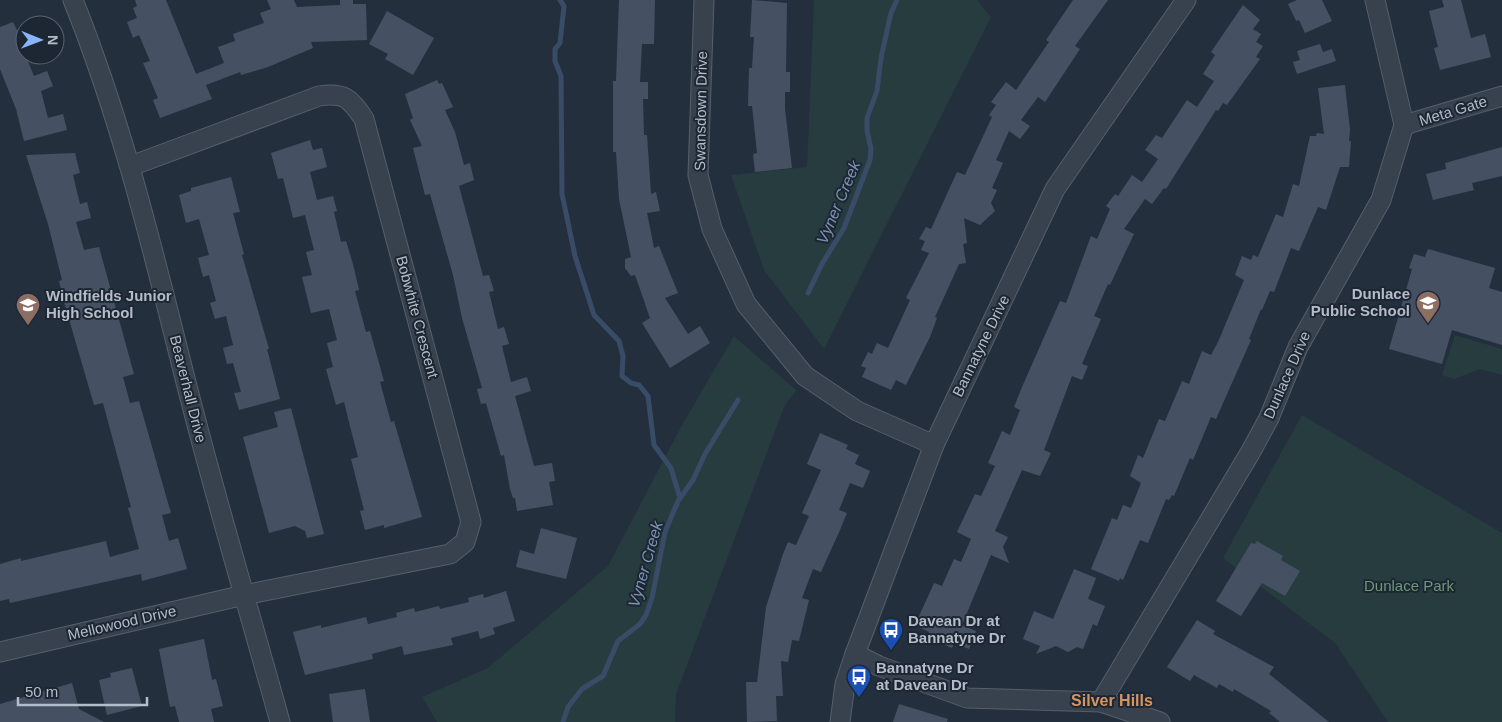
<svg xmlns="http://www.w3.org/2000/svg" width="1502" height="722" font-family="Arial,sans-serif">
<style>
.green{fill:#263c3f}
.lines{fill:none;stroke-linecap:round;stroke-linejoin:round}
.stream{stroke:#394c67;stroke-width:5}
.building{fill:#455162}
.minor-casing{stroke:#565f6c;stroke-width:21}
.minor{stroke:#38414e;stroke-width:19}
.labels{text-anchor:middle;stroke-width:4;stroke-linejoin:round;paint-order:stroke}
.street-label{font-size:15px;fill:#b4bcc9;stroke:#1d2633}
.poi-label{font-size:15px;font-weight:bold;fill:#b4bcc9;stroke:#1d2633;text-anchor:start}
.park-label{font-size:15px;fill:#6b9a76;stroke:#1d2633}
.water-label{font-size:16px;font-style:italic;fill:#7c92b1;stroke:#1d2633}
.neighbourhood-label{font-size:16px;font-weight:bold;fill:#d59563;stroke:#1d2633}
</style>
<rect width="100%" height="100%" fill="#242f3e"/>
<g class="green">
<polygon points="814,0 977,0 991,17 824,349 764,270 731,175 807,167"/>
<polygon points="1455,335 1502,349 1502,375 1480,369 1454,379 1442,375"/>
<polygon points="734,336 796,390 784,407 676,694 675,722 437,722 422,697 488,668 608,566 682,425"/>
<polygon points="1302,415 1502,533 1502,722 1388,722 1335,643 1223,558"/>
</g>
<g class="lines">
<g class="stream">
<polyline points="560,0 564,6 560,43 555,49 555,61 561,76 562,194 575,256 594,315 619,341 623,356 622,376 631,383 639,385 648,396 654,445 671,468 680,498"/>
<polyline points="808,293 822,264 844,228 870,160 871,149 867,130 867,118 877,91 881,58 891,13 897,0"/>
<polyline points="563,722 568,707 582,689 603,676 618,641 640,624 646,615 652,598 665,532 678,501 693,480 705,454 738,400"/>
</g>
</g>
<g class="building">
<polygon points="135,0 166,0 196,74 224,63 218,47 235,41 233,34 264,23 260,13 271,9 267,0 294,0 297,7 340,5 340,0 353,0 353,4 366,4 367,40 311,42 313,48 268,67 241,75 240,72 206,85 212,99 160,118 153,100 158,98 143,63 150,61 139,35 133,38 127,22 137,18 133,8 137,6"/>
<polygon points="619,0 655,0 654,44 642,44 640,82 648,82 648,99 643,99 644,135 647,135 651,194 656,192 660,211 647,213 654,248 659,246 678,293 665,298 688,334 700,326 710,343 670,368 642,323 650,318 635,275 631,276 625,268 625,259 631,257 619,199 616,152 613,152 613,81 616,81"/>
<polygon points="752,0 787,3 786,72 790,72 790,92 785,92 785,109 792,168 755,172 753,154 757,153 752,106 748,106 749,68 752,68 754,37 750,37"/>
<polygon points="1073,0 1108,0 1075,46 1080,49 1045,102 1038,97 1021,120 1030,126 1020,139 1009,131 996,160 1003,163 992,188 997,190 991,203 995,211 980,225 964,218 967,243 963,244 966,263 959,264 935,317 937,318 930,337 906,385 896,380 891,390 862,377 866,368 861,366 868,352 872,354 877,343 888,348 910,300 906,298 929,253 921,250 925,241 919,239 926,227 931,229 957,172 965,175 992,117 989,115 996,105 991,102 1006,82 1016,90 1049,42 1046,40"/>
<polygon points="1297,0 1322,0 1332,21 1305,33 1299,20 1296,21 1288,4"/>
<polygon points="1442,0 1461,0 1471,38 1485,34 1491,57 1440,70 1434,48 1438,47 1429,11 1444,7"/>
<polygon points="1243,5 1260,20 1253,29 1261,34 1256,42 1263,46 1256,57 1260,59 1227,105 1223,103 1218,111 1216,110 1166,189 1164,188 1152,204 1145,199 1124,229 1134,234 1110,285 1108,284 1094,316 1101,319 1082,364 1088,366 1082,380 1072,376 1044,450 1051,453 1040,476 1022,470 995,531 1008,537 1003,547 1009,563 991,555 962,625 976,631 969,649 954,643 952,648 926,637 929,632 915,625 934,583 942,586 954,559 961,562 971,539 957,532 975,494 981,496 995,466 988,463 1002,431 1010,435 1020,410 1014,407 1022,387 1060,301 1066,303 1091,236 1097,239 1110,209 1106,206 1115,194 1118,196 1132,175 1142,182 1158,159 1145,150 1156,135 1162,138 1187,100 1197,107 1214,81 1203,74 1215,55 1211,52"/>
<polygon points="387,11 434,38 413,75 385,59 388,54 369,44"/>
<polygon points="13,22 17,30 25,27 25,49 23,49 34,76 47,71 53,86 41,91 48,118 63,114 67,130 24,141 16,109 0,69 0,27"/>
<polygon points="1320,44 1323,52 1332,49 1336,61 1297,74 1293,62 1300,60 1297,51"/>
<polygon points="437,80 439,84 442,83 453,107 445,110 455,132 464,165 470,163 474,180 459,186 483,276 489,275 494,291 489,292 498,329 504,327 509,344 502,346 511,382 527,377 531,391 515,396 534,466 552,463 555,481 549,482 553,505 517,511 515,498 513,498 510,489 504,455 501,456 486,403 481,404 477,389 482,388 462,318 453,275 430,194 425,195 413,148 422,146 410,120 413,118 405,94"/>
<polygon points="1345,85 1350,130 1349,141 1351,141 1349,167 1340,167 1326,210 1318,207 1299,251 1291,248 1274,292 1270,291 1262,310 1261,309 1249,339 1251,340 1216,419 1211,417 1193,460 1190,458 1174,496 1172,495 1169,500 1166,499 1148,543 1140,540 1123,580 1120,578 1119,581 1091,569 1112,518 1117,520 1123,505 1131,508 1141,483 1130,476 1138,455 1143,458 1159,419 1165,421 1182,381 1189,384 1202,351 1211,355 1218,342 1244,280 1235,275 1242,256 1251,260 1253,255 1258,257 1276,214 1283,217 1293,184 1299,186 1310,136 1316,136 1317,133 1324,134 1318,88"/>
<polygon points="310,140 313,150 322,148 327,167 310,172 317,200 333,196 337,211 334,212 341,242 346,241 353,264 359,290 355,291 366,332 370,331 384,381 380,382 391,422 394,421 422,517 384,528 384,525 365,530 360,511 364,510 351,459 358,457 352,434 344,402 336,405 326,369 333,367 327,343 337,340 329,309 311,313 302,277 312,275 306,252 314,250 305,215 293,218 283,178 278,179 271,153"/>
<polygon points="1502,147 1502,176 1472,183 1474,190 1433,200 1426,174 1446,169 1445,163"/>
<polygon points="75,153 80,173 73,175 80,204 87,202 91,218 76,222 84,250 99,247 134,374 123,377 130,403 139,401 166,496 171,513 162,515 169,541 178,538 187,569 142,581 141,574 10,603 9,599 0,601 0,564 21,558 21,561 106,541 110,557 139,549 128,508 131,507 103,403 94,405 64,302 59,281 62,280 48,224 26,155"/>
<polygon points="231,177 240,212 233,213 244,254 242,255 269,349 267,349 280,399 239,410 234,393 241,392 233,363 227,364 223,348 233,345 226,316 215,319 210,303 216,301 209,275 203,277 198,258 209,255 199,219 186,223 179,195 191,191 191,188"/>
<polygon points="1428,249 1495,268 1489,288 1502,292 1502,345 1452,330 1442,364 1389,349 1412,269 1409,268 1414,254 1425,257"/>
<polygon points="291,408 324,534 307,538 305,531 295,526 269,533 243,437 278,427 274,412"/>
<polygon points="820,433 848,445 846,449 859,455 855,464 870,471 863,488 850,483 839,510 847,513 840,530 821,572 813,569 802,598 809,600 799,641 792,640 788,662 781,661 783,696 776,696 777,721 747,722 746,682 757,682 766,607 783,554 788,542 796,545 809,516 802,513 821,470 807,464"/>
<polygon points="541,528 577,538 566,579 516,567 520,550 534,554"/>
<polygon points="1257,541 1283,556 1281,560 1300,571 1285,596 1262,583 1241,616 1216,601 1251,543 1255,544"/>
<polygon points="1074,569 1096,578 1088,599 1105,606 1097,626 1093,624 1083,649 1077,647 1068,652 1056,646 1036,654 1040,646 1023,639 1034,611 1053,619"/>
<polygon points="506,591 515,621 493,628 495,634 480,639 478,631 451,638 453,645 404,655 402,646 372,654 373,659 305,675 293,632 321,625 321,628 366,617 368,624 397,617 396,613 414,608 415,612 439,606 440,609 469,602 468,598 483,594 484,598"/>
<polygon points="1197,620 1215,631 1213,634 1274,667 1269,674 1329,722 1280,722 1269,713 1271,711 1234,689 1233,692 1219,684 1217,688 1194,675 1190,681 1167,667"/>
<polygon points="204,639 212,680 216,679 223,706 211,709 214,722 179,722 175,706 170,707 159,649"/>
<polygon points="132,668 142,706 107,715 99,680 111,677 110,673"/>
<polygon points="72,683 79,709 104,722 0,722 0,704"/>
<polygon points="365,689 370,722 333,722 329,694"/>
<polygon points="899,704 948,719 947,722 893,722"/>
</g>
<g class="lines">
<defs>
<g id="minor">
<path d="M73,0C125,129 156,264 190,398C218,507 250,614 280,722"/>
<polyline points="704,0 698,175 712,229 746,304 805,376 857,411 934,445"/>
<polyline points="1404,125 1502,96"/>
<path d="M0,652L244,595L450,554L465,542L471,522L364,119C350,98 344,92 319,96L131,166"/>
<polyline points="855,654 879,666 967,698 1101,702 1160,722"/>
<polyline points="1101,702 1250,453 1269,418 1298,347 1381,200 1404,125 1375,0"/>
<polyline points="840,722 845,684 855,654 934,445 1055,189 1186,0"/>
</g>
</defs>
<use href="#minor" class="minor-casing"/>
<use href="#minor" class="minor"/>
</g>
<defs>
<symbol id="school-pin" viewBox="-11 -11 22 30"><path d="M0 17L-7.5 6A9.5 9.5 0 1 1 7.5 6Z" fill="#8d6e63" stroke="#1d2633"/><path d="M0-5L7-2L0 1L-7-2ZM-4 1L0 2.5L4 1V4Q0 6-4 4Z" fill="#fff"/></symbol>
<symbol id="bus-pin" viewBox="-11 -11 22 30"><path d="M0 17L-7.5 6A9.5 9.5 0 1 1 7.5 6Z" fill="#1a4fb4" stroke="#1d2633"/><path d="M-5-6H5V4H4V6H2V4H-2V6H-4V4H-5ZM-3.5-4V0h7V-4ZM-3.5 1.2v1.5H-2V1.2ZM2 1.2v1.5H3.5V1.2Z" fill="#fff"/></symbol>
</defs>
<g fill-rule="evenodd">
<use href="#school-pin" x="1414" y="289" width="28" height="38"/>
<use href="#school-pin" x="14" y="291" width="28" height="38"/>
<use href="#bus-pin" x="877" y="616" width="28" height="38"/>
<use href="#bus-pin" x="845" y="663" width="28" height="38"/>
</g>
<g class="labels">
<g class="street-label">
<text transform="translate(701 111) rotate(-89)" y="5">Swansdown Drive</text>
<text transform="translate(1453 111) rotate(-17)" y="5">Meta Gate</text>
<text transform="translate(417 317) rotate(75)" y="5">Bobwhite Crescent</text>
<text transform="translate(981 346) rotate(-64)" y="5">Bannatyne Drive</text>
<text transform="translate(1287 375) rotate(-66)" y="5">Dunlace Drive</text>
<text transform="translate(188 389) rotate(76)" y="5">Beaverhall Drive</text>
<text transform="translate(122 623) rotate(-13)" y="5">Mellowood Drive</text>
</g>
<g class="poi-label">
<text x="1410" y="299" text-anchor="end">Dunlace<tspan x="1410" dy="17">Public School</tspan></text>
<text x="46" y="301">Windfields Junior<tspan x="46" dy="17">High School</tspan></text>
<text x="908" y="626">Davean Dr at<tspan x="908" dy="17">Bannatyne Dr</tspan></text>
<text x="876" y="673">Bannatyne Dr<tspan x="876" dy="17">at Davean Dr</tspan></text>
</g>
<g class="park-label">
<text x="1409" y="591">Dunlace Park</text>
</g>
<g class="water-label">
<text transform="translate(838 202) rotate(-67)" y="6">Vyner Creek</text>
<text transform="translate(645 564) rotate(-74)" y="6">Vyner Creek</text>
</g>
<g class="neighbourhood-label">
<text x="1112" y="706">Silver Hills</text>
</g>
</g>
<g transform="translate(40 40) rotate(91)"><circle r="24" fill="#1d2633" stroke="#59626f"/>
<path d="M0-4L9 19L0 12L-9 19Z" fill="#8ab4f8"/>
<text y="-8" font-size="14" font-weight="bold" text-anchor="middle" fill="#b4bcc9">N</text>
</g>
<path d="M18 697v8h129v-8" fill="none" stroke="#b4bcc9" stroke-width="2.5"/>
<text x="25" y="697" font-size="15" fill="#b4bcc9" stroke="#1d2633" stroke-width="4" paint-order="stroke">50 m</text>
</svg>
